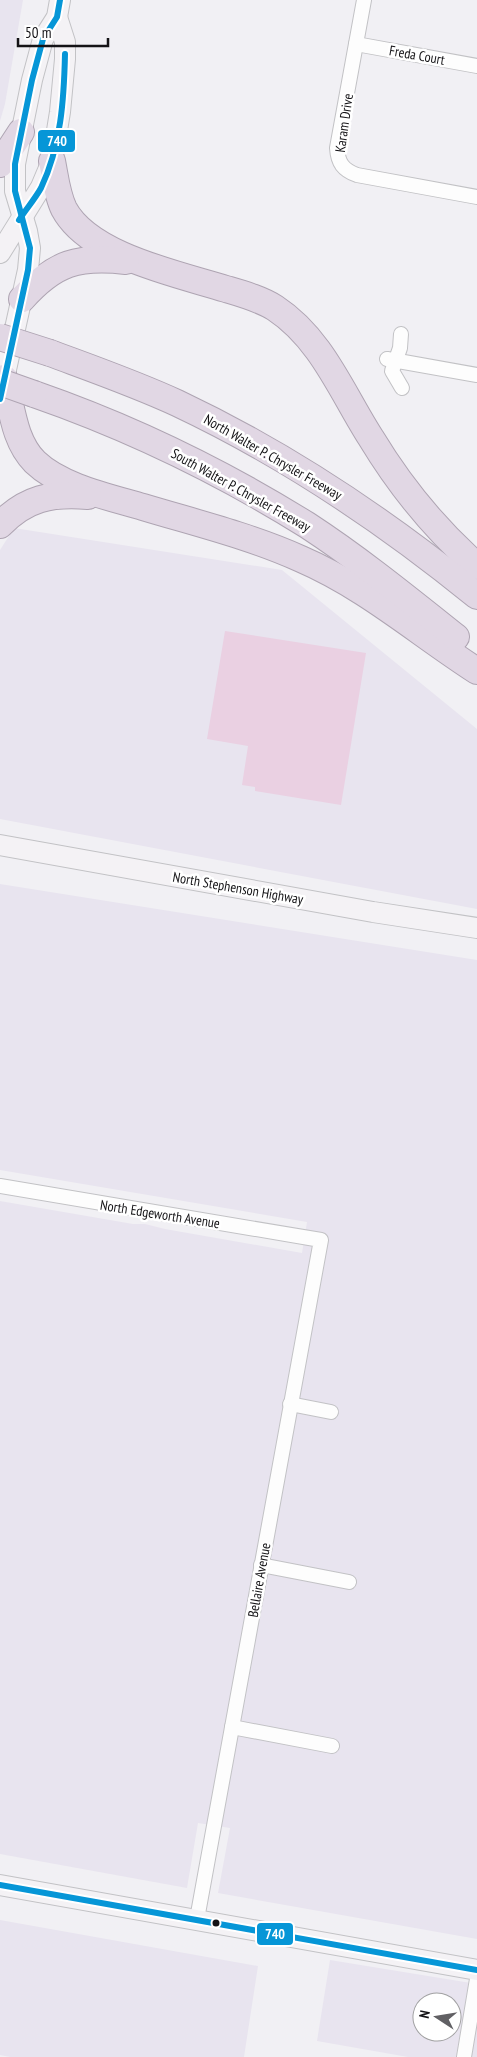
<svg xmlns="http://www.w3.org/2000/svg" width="477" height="2057" font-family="'PT Sans Narrow',sans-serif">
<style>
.built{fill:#e8e4ef;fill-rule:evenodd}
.pitch{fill:#ead0e2}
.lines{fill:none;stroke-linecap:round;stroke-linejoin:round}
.street-casing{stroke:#c2c2c5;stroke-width:16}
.secondary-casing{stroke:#c2c2c5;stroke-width:22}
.highway-casing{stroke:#aea4b2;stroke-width:28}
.street{stroke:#fdfdfd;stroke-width:14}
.secondary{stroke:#f4f2f5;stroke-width:20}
.highway{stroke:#e1d7e4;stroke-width:26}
.highway-bridge-casing{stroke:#aea4b2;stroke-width:28;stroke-linecap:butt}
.highway-bridge{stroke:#e1d7e4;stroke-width:26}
.bus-1-casing{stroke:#fff;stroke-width:10}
.bus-1{stroke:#0696d7;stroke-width:6}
.bus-dot{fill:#141316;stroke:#fff;stroke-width:2}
.labels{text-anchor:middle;stroke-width:5;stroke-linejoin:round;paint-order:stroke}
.street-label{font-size:14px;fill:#141316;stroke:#fff}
.line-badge{stroke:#fff;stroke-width:2}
.badge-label{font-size:14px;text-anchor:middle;font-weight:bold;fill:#fff}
</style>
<rect width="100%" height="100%" fill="#f1f0f4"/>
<g class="built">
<polygon points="0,0 23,0 5,104 0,121"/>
<polygon points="14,528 282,570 477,729 477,909 0,819 0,550"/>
<polygon points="0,884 477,960 477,1939 218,1893 230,1828 198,1823 187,1888 0,1854 0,1201 133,1224 145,1224 165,1229 302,1253 307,1222 0,1170"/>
<polygon points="0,1920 258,1966 244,2057 10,2057 0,2055"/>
<path d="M330,1960L477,1984V2057H408L317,2041ZM422,2002H452V2032H422Z"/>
</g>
<polygon class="pitch" points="225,631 366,653 341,805 255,791 255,787 242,785 248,746 207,739"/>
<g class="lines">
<defs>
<g id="street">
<path d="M364,0L337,148C338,163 343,170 357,175L477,197"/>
<polyline points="356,44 477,66"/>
<polyline points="401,334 400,348 392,371 402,388"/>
<polyline points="387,359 477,375"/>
<polyline points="0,1186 321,1240 197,1919"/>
<polyline points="290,1404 331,1412"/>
<polyline points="261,1565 349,1582"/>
<polyline points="232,1727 332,1746"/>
<polyline points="464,2057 477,1979"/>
</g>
<g id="secondary">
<polyline points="0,253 41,187 52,161 60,112 65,59 65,42 57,17"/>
<polyline points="1,392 28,270 30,248 27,231 15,191 15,164 32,80 43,39 57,17 60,0"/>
<polyline points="0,845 373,912 477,928"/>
<polyline points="0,1885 477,1970"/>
</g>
<g id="highway">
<path d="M52,161C55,176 57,195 64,209C89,256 178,274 226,289C243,294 261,299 275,308C322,339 342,393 371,438C400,486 435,529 477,566"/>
<polyline points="0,164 21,132"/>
<path d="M22,299C55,262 78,256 126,261"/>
<path d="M50,353C93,369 136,384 177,403C285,454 385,521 477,596"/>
<path d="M4,378C12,406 13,440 35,462C61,487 109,497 143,507C196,523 250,536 301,559C366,587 418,633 477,671"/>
<path d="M34,394C129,427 222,472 307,525C359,559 407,598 456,637"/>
<path d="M0,525C26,498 51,493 88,496"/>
</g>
</defs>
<use href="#street" class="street-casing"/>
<use href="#secondary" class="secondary-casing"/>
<use href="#highway" class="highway-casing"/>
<use href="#street" class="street"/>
<use href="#secondary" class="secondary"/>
<use href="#highway" class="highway"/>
<defs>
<g id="highway-bridge">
<polyline points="0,337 50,353"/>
<polyline points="0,382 34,394"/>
</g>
</defs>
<use href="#highway-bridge" class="highway-bridge-casing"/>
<use href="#highway-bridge" class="highway-bridge"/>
<defs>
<g id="bus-1">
<path d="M19,220C26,209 35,199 41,188C61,146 64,99 65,54"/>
<polyline points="0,399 28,270 30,248 15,191 15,164 32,80 43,39 57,17 60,0"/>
<polyline points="0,1885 477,1970"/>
</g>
</defs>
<use href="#bus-1" class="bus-1-casing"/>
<use href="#bus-1" class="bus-1"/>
</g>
<circle class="bus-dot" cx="216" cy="1923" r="4.5"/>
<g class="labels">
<g class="street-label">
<text transform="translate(417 55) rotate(10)" y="5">Freda Court</text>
<text transform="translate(344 123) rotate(-82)" y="5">Karam Drive</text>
<text transform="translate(273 457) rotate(30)" y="5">North Walter P. Chrysler Freeway</text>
<text transform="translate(241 490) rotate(29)" y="5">South Walter P. Chrysler Freeway</text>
<text transform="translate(238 888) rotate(10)" y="5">North Stephenson Highway</text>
<text transform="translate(160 1214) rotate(9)" y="5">North Edgeworth Avenue</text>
<text transform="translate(259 1580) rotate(-80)" y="5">Bellaire Avenue</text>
</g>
</g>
<g class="line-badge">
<rect x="37" y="129" width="39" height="24" rx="5" fill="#0696d7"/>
<rect x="256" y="1922" width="38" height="24" rx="5" fill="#0696d7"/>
</g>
<g class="badge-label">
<text x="57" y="146">740</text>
<text x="275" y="1939">740</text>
</g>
<g transform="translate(437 2017) rotate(282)"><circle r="24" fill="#ffffff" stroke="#a1a1a2"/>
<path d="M0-4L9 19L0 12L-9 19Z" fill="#616064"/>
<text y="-8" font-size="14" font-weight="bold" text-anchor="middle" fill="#141316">N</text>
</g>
<path d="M18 38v8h90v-8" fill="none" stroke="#141316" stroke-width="2.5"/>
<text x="25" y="38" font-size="15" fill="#141316" stroke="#ffffff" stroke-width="4" paint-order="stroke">50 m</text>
</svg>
